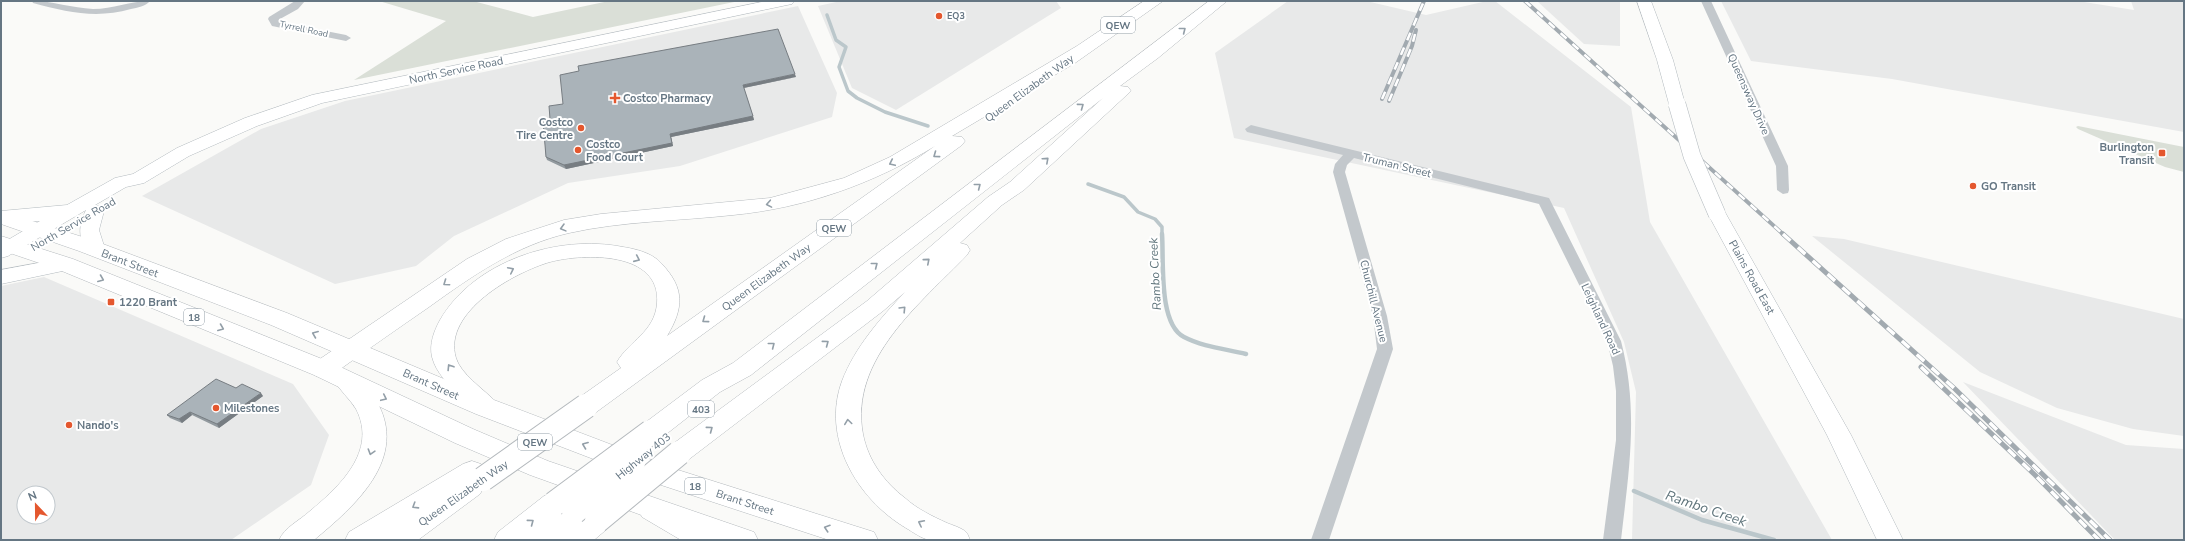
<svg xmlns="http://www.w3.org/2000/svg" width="2185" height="541" font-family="'Nunito Sans',sans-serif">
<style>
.built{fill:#e8e9e9;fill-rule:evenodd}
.green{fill:#dadfd7}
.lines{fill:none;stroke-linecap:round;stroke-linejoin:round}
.stream-far1{stroke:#bbc7cb;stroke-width:3.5}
.stream{stroke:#bbc7cb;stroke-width:4.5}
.secondary-casing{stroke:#b3babf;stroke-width:1}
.primary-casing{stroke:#b5babe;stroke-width:1}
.highway-casing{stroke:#b4b9bd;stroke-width:1}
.street{fill:#c3c8cc;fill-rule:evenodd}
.secondary{fill:#fff;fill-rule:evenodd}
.primary{fill:#fff;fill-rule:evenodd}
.highway{fill:#fff;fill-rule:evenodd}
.rail-far1-casing{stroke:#a2aab0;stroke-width:4}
.rail-casing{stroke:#a2aab0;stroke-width:5}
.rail-far1{stroke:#fff;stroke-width:2.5;stroke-dasharray:8;stroke-linecap:butt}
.rail{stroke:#fff;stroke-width:3.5;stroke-dasharray:10;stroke-linecap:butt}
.secondary-bridge-casing{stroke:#b3babf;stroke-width:18;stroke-linecap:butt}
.highway-bridge-casing{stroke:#b4b9bd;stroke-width:26;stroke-linecap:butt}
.secondary-bridge{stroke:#fff;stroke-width:17}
.highway-bridge{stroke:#fff;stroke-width:24}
.wall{fill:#929a9f}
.shaded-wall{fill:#777d82}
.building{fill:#aab3b9;stroke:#777d82}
.oneway{stroke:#939fa8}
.poi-dot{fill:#e4572e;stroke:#fff;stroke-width:1.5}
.labels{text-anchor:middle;stroke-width:4;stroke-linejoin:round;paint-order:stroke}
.far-poi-label{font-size:9px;font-weight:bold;fill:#657683;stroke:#fff;text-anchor:start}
.far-street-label{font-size:9px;fill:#657683;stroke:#fff}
.shield{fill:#fff;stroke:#939fa8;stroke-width:1}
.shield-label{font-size:10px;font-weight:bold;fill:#657683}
.street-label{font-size:11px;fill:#657683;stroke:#fff}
.poi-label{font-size:11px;font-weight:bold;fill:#657683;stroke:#fff;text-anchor:start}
.water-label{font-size:12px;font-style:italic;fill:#60757c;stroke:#fff}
.near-water-label{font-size:14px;font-style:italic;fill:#60757c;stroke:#fff}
</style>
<rect width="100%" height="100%" fill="#fafaf8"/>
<g class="built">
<polygon points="841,1 1056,1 1061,8 896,110 852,88 818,6"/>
<polygon points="1288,1 1366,1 1426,15 1487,1 1495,1 1631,107 1650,222 1832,540 1632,540 1636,392 1624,342 1564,208 1234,138 1215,53"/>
<polygon points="1537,1 1620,1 1620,46 1584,44"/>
<polygon points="1721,1 2078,1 2134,10 2131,1 2184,1 2184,132 1892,79 1751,61"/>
<polygon points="798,6 837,93 832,117 680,166 568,183 454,236 416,266 335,284 142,196 261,129 345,101"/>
<polygon points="1812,236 1844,239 2184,319 2184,436 2133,429 2057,408 1980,372"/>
<path d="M44,277L293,384L329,435L311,485L231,540H1V286ZM24,493H48V517H24Z"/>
<polygon points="1963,382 2126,445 2184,449 2184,540 2115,540"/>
</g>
<g class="green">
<polygon points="379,1 473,1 533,17 609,1 739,1 354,80 446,21"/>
<polygon points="2078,126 2184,147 2184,172 2165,167 2078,129 2076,127"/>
</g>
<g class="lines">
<g class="stream-far1">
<polyline points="827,15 836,40 846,47 839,67 848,91 857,98 885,112 928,126"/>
<polyline points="1088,184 1124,197 1138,212 1155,219 1162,227 1162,235"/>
</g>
<g class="stream">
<path d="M1162,234C1164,260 1158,324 1184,337C1203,347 1226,349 1246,354"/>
<polyline points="1634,491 1702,520 1774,540"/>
</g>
<defs>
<g id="secondary">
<path d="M766,1H794L792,4L787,5L322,103L257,126L189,156L144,183L126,187L95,205L102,207L104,211L99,230L105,249L102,253L95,255L88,253C78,238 78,226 86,210L8,256L1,258V244L40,221L2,223L1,211L67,205L115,178L133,174L177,148L245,118L312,95Z"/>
<polygon points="1637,1 1651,1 1673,60 1685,104 1683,108 1671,108 1669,104 1657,60"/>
<polygon points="1717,208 1724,210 1726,214 1851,435 1903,540 1877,540 1827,435 1708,214 1710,210"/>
<polygon points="65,258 72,259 75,264 72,269 1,284 1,270"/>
</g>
<g id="primary">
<polygon points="1,211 95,241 287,313 494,400 678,470 874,532 878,540 829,540 661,485 476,414 271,325 79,251 1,224"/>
<polygon points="1,236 73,259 332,363 473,429 548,461 754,532 758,540 711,540 530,475 455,443 314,375 57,269 1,250"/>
</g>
<g id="highway">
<path d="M1144,1H1163L1075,63L952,136L962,137L965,141L962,145L595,413L586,415L577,413L574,406L577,399L621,368L617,362C629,341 655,332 657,303C661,251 584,253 550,262C515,272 442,312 456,358C461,374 482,388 494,400L497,407L494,414C476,419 471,408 460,396C449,385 436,373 432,357C429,344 434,331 440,320C474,261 558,234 623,247C636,249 652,253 661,263C685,288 684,308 667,336L935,146C873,184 805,208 733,215C679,221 622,221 569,233C516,245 472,276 429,307C397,329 364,352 332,375L323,378L314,375L311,369L314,363L467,259L506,239L564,220L601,214L770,198L844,178L890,157L1077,46Z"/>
<path d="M1209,1H1227L1158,58L1120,86L1128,87L1131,91L1024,190L1002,205L960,243L967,245L970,250L967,255C921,303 849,359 863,434C868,460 884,482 905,498C917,509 932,516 947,523C952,525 962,528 966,532C968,534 969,538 970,540C957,540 943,541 930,540C922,539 913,532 906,528C857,499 821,438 842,381C855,347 880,319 905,292L883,311L688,460L679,463L670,460L666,453L670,446L867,301L988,197L1010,182L1103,98L751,375L720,392L660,439L651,442L642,439L638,432L642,425L702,380L733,363Z"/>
<path d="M346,371C359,375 369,389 376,400C410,458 355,506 314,540H279C285,527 299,521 310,511C339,487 378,451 356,409C350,399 340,391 334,380L337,374Z"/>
<polygon points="472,461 481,464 485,471 480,479 484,487 480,494 418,540 345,540 349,532 463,464"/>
<polygon points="554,493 564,496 567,503 574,501 584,504 587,514 597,510 607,513 611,521 607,529 594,540 494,540 498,532 544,496"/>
<polygon points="652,498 662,501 714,532 718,540 681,540 642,517 638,509 642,501"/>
</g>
</defs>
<use href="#secondary" class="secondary-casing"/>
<use href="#primary" class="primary-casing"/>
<use href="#highway" class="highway-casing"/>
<g class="street">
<path d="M32,1C53,1 72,8 93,9C113,9 130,1 150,1C146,6 137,8 131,9C96,19 67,12 33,3Z"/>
<polygon points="295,1 305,1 298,9 280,19 280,22 346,35 351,38 346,41 272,26 268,19 269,17"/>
<polygon points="1701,1 1711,1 1788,166 1789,190 1788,193 1783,194 1777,190 1776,166"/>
<path d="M1251,125L1549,198L1621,341C1639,411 1629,470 1621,540H1603L1616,440V391L1613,366L1607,341L1539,204L1354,158L1347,165L1345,172L1387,316L1393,349L1329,540H1311L1377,349L1373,316L1333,172L1335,164L1343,155L1247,132L1245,129Z"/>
</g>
<use href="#secondary" class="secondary"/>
<use href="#primary" class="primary"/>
<use href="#highway" class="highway"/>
<defs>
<g id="rail-far1">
<polyline points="1525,1 1784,235"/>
<polyline points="1382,99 1424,1"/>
<polyline points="1389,101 1412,46 1416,30"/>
</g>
<g id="rail">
<polyline points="1783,234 1954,388 2110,540"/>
<polyline points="1921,367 2035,475 2099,540"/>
</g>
</defs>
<use href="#rail-far1" class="rail-far1-casing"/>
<use href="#rail" class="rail-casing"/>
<use href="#rail-far1" class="rail-far1"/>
<use href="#rail" class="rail"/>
<defs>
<polyline id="secondary-bridge" points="1677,104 1692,156 1717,214"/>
<g id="highway-bridge">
<polyline points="483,479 586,406"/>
<polyline points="554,504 651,432"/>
<polyline points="574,512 633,463"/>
<polyline points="597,521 679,453"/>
</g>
</defs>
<use href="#secondary-bridge" class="secondary-bridge-casing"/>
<use href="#highway-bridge" class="highway-bridge-casing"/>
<use href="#secondary-bridge" class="secondary-bridge"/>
<use href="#highway-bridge" class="highway-bridge"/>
</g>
<g class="wall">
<polygon points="796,77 744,88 754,120 671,137 673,146 566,169 547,160 546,157 543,121"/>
<polygon points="236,388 263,396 219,428 192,415 182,423 170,418 167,415"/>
</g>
<g class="shaded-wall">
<polygon points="795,74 796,77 743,88 743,85"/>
<polygon points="753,116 754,120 671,137 673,146 566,169 564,165 670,134"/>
<polygon points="261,393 263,396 219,428 217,424"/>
<polygon points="190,412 192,415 182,423 179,419"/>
</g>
<g class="building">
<polygon points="778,29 795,74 743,85 753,116 670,134 672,143 564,165 546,157 543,121 550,119 549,106 563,104 560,75 579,71 578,66"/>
<polygon points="216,379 236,388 242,384 261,393 217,424 190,412 179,419 167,415"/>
</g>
<defs><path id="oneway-chevron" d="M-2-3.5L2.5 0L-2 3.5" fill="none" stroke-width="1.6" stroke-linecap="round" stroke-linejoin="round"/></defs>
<g class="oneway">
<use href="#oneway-chevron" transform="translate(1183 30) rotate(-38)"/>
<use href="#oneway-chevron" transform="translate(1081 106) rotate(-36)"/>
<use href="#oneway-chevron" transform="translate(936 155) rotate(144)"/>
<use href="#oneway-chevron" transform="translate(1046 160) rotate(-42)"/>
<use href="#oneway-chevron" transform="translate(892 163) rotate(155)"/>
<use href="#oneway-chevron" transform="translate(978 186) rotate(-38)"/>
<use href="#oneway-chevron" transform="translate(769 204) rotate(170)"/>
<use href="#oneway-chevron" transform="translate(563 228) rotate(165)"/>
<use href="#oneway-chevron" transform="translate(637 259) rotate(24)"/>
<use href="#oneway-chevron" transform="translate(927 261) rotate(-41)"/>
<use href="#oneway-chevron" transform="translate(875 265) rotate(-38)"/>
<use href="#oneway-chevron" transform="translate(511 270) rotate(-26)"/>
<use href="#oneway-chevron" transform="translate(101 279) rotate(22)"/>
<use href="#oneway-chevron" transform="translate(446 283) rotate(145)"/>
<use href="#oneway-chevron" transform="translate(903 309) rotate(-46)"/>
<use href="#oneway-chevron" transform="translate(705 320) rotate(144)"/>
<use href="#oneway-chevron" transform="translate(221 328) rotate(22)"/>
<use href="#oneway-chevron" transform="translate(315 334) rotate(-158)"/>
<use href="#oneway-chevron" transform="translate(826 343) rotate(-37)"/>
<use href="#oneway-chevron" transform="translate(772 345) rotate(-38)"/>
<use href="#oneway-chevron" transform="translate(450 367) rotate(-122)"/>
<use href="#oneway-chevron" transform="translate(384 398) rotate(25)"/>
<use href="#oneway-chevron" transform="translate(848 422) rotate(-98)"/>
<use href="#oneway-chevron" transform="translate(710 429) rotate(-37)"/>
<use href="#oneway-chevron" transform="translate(585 445) rotate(-159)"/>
<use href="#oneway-chevron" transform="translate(371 452) rotate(107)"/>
<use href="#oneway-chevron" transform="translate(415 506) rotate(148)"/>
<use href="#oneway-chevron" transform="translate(531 522) rotate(-37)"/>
<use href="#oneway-chevron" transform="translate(921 523) rotate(-153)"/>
<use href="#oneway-chevron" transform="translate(827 528) rotate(-162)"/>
</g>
<g class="poi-dot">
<circle cx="939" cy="16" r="4"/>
<path d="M613 92h4v4h4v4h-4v4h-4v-4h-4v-4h4z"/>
<circle cx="581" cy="128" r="4"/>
<circle cx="578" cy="150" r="4"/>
<rect x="2158" y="149" width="8" height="8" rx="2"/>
<circle cx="1973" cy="186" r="4"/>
<rect x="107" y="298" width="8" height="8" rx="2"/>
<circle cx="216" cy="408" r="4"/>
<circle cx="69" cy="425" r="4"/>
</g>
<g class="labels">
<g class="far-poi-label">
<text x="947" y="19">EQ3</text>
</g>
<g class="far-street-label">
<text transform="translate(304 29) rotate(12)" y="3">Tyrrell Road</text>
</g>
<g class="shield">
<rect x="1101" y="17" width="34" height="16" rx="3"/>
<rect x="817" y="220" width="34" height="16" rx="3"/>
<rect x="184" y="309" width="20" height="16" rx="3"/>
<rect x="688" y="401" width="26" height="16" rx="3"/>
<rect x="518" y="434" width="34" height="16" rx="3"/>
<rect x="685" y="478" width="20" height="16" rx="3"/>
</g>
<g class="shield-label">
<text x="1118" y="29">QEW</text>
<text x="834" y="232">QEW</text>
<text x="194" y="321">18</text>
<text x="701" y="413">403</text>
<text x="535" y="446">QEW</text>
<text x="695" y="490">18</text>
</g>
<g class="street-label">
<text transform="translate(456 70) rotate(-12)" y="4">North Service Road</text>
<text transform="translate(1029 88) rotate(-36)" y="4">Queen Elizabeth Way</text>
<text transform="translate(1749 94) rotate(66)" y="4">Queensway Drive</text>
<text transform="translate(1397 165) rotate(14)" y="4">Truman Street</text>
<text transform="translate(73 224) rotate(-30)" y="4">North Service Road</text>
<text transform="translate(130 263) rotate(21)" y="4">Brant Street</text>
<text transform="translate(766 277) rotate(-36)" y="4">Queen Elizabeth Way</text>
<text transform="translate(1752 277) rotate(61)" y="4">Plains Road East</text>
<text transform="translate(1374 301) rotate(76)" y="4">Churchill Avenue</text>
<text transform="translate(1601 319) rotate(65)" y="4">Leighland Road</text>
<text transform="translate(431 384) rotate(24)" y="4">Brant Street</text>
<text transform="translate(643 456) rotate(-39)" y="4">Highway 403</text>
<text transform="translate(463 493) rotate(-35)" y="4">Queen Elizabeth Way</text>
<text transform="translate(745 502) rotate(18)" y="4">Brant Street</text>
</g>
<g class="poi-label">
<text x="623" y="102">Costco Pharmacy</text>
<text x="573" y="126" text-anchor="end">Costco<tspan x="573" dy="13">Tire Centre</tspan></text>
<text x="586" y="148">Costco<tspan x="586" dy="13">Food Court</tspan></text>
<text x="2154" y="151" text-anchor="end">Burlington<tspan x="2154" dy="13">Transit</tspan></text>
<text x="1981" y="190">GO Transit</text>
<text x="119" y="306">1220 Brant</text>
<text x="224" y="412">Milestones</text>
<text x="77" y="429">Nando's</text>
</g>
<g class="water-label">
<text transform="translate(1155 274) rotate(-93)" y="4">Rambo Creek</text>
</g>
<g class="near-water-label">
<text transform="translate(1706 508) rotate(19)" y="5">Rambo Creek</text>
</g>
</g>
<rect width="2185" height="541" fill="none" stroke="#657683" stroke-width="4"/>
<g transform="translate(36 505) rotate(338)"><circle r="19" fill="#ffffff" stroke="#c1c8cd"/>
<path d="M0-3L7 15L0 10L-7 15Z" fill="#e4572e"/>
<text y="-6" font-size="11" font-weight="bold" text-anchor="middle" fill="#657683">N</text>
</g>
</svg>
